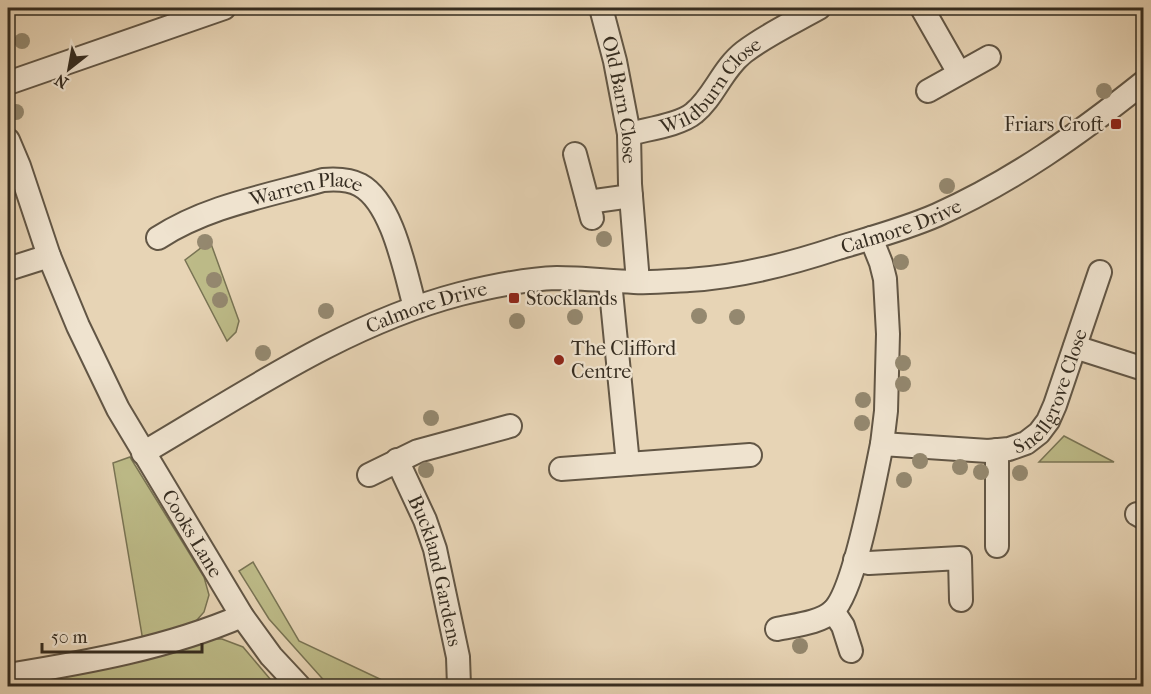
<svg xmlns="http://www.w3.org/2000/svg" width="1151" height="694" font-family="'IM FELL French Canon',serif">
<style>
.green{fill:#bdbb88;stroke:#797454;stroke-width:1.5}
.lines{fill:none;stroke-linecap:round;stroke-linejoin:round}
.minor-casing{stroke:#625645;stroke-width:26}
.minor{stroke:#efe3cf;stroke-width:22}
.tree{fill:#94886f}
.poi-dot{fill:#8f2418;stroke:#efe3cf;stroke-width:2}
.labels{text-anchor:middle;stroke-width:4.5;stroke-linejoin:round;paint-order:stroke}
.street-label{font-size:20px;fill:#352c20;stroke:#efe3cf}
.poi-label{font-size:20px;fill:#352c20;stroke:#efe3cf;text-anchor:start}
</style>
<rect width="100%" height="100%" fill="#e7d4b5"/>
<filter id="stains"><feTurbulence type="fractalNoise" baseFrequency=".00333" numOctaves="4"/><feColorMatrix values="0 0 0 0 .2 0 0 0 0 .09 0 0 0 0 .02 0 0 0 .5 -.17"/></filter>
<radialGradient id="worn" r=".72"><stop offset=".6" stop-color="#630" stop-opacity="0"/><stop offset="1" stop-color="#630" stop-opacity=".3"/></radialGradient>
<g class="green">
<polygon points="210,241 239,321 236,332 227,341 185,260"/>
<polygon points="1064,436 1114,462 1039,462"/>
<polygon points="130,457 204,577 209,595 204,612 196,621 143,641 113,463"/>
<polygon points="253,562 299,641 384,681 392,686 329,686 269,619 239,571"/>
<polygon points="211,639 222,639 243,647 276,686 49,686 57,685 62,674"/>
</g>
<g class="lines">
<defs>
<g id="minor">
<path id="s1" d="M601,8L615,61L629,134L630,184L638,282"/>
<polyline points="922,8 959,73"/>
<polyline points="8,83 224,8"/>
<polyline points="928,91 989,57"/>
<path id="s2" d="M629,134C647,129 680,125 694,113C714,97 722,69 744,52C766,35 794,22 819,8"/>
<path id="s3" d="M8,140L19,166L49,256L78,326L118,409L242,616L271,656L299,686"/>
<polyline points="575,154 592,218"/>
<polyline points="588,202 631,196"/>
<path id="s4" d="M158,238C207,206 267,196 323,180C335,179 349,179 360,185C393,203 405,272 415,307"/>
<polyline points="871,238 881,263 885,279 888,334 886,411 882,444"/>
<polyline points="8,269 49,256"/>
<polyline points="610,281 628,464 750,455"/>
<polyline points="1075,347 1144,369"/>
<polyline points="997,450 997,546"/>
<path id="s5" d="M143,453C244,394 345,324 460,294C492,286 525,279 557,278C583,278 608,281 634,282C652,283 671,281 689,280C740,277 790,264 838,248C871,238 905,229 937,215C1013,181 1079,134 1144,82"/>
<path id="s6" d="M397,460L425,520L435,549L458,657L459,686"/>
<polyline points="561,469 628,464"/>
<polyline points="369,475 418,451 510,426"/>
<polyline points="1137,514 1144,518"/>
<polyline points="855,560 869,563 960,558 961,600"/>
<polyline points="833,611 843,626 851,651"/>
<path id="s7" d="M777,629C795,625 820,623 833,611C855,590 875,477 882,444L988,451L1009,449L1026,443L1039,433L1048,421L1055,405L1100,272"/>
<path d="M8,675C88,662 167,648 242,616"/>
</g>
</defs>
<use href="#minor" class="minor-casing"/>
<use href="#minor" class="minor"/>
</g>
<g class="tree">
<circle cx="22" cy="41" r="8"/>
<circle cx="1104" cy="91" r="8"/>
<circle cx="16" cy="112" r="8"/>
<circle cx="947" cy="186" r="8"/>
<circle cx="604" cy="239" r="8"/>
<circle cx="205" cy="242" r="8"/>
<circle cx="901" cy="262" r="8"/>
<circle cx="214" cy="280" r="8"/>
<circle cx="220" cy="300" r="8"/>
<circle cx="326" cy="311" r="8"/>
<circle cx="699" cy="316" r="8"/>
<circle cx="575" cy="317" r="8"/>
<circle cx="737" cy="317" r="8"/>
<circle cx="517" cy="321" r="8"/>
<circle cx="263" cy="353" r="8"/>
<circle cx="903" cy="363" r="8"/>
<circle cx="903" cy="384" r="8"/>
<circle cx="863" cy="400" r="8"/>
<circle cx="431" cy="418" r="8"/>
<circle cx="862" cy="423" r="8"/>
<circle cx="920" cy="461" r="8"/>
<circle cx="960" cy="467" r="8"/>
<circle cx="426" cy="470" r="8"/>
<circle cx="981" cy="472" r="8"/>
<circle cx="1020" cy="473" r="8"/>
<circle cx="904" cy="480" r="8"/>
<circle cx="800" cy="646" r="8"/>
</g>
<g class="poi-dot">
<rect x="1110" y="118" width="12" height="12" rx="3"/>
<rect x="508" y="292" width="12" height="12" rx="3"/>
<circle cx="559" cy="360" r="6"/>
</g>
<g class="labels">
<g class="street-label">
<text dy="7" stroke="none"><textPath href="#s2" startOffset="99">Wildburn Close</textPath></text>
<text dy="7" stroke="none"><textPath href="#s1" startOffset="94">Old Barn Close</textPath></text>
<text dy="7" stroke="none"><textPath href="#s4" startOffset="158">Warren Place</textPath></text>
<text dy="7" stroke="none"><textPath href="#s5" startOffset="806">Calmore Drive</textPath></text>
<text dy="7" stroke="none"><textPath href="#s5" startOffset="320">Calmore Drive</textPath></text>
<text dy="7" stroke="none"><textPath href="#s7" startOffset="438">Snellgrove Close</textPath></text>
<text dy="7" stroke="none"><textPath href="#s3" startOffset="436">Cooks Lane</textPath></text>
<text dy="7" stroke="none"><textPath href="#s6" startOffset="118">Buckland Gardens</textPath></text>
</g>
<g class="poi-label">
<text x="1104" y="131" text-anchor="end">Friars Croft</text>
<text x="526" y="305">Stocklands</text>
<text x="571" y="355">The Clifford<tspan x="571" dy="23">Centre</tspan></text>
</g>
</g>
<rect width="1151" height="694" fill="none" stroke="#e7d4b5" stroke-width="30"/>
<rect x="9" y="9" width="1133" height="676" fill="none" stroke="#352c20" stroke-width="3"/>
<rect x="15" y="15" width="1121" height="664" fill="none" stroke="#352c20" stroke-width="1.5"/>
<g transform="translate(69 69) rotate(211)" stroke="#efe3cf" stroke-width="4.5" paint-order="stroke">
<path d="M0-4.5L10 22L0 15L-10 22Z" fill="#352c20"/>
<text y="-9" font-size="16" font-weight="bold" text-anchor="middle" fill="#352c20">N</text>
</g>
<path d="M42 643v9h160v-9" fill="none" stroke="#352c20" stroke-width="3"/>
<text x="51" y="643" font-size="18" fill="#352c20" stroke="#efe3cf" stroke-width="4.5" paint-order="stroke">50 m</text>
<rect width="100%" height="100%" filter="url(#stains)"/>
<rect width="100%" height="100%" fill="url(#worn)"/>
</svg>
